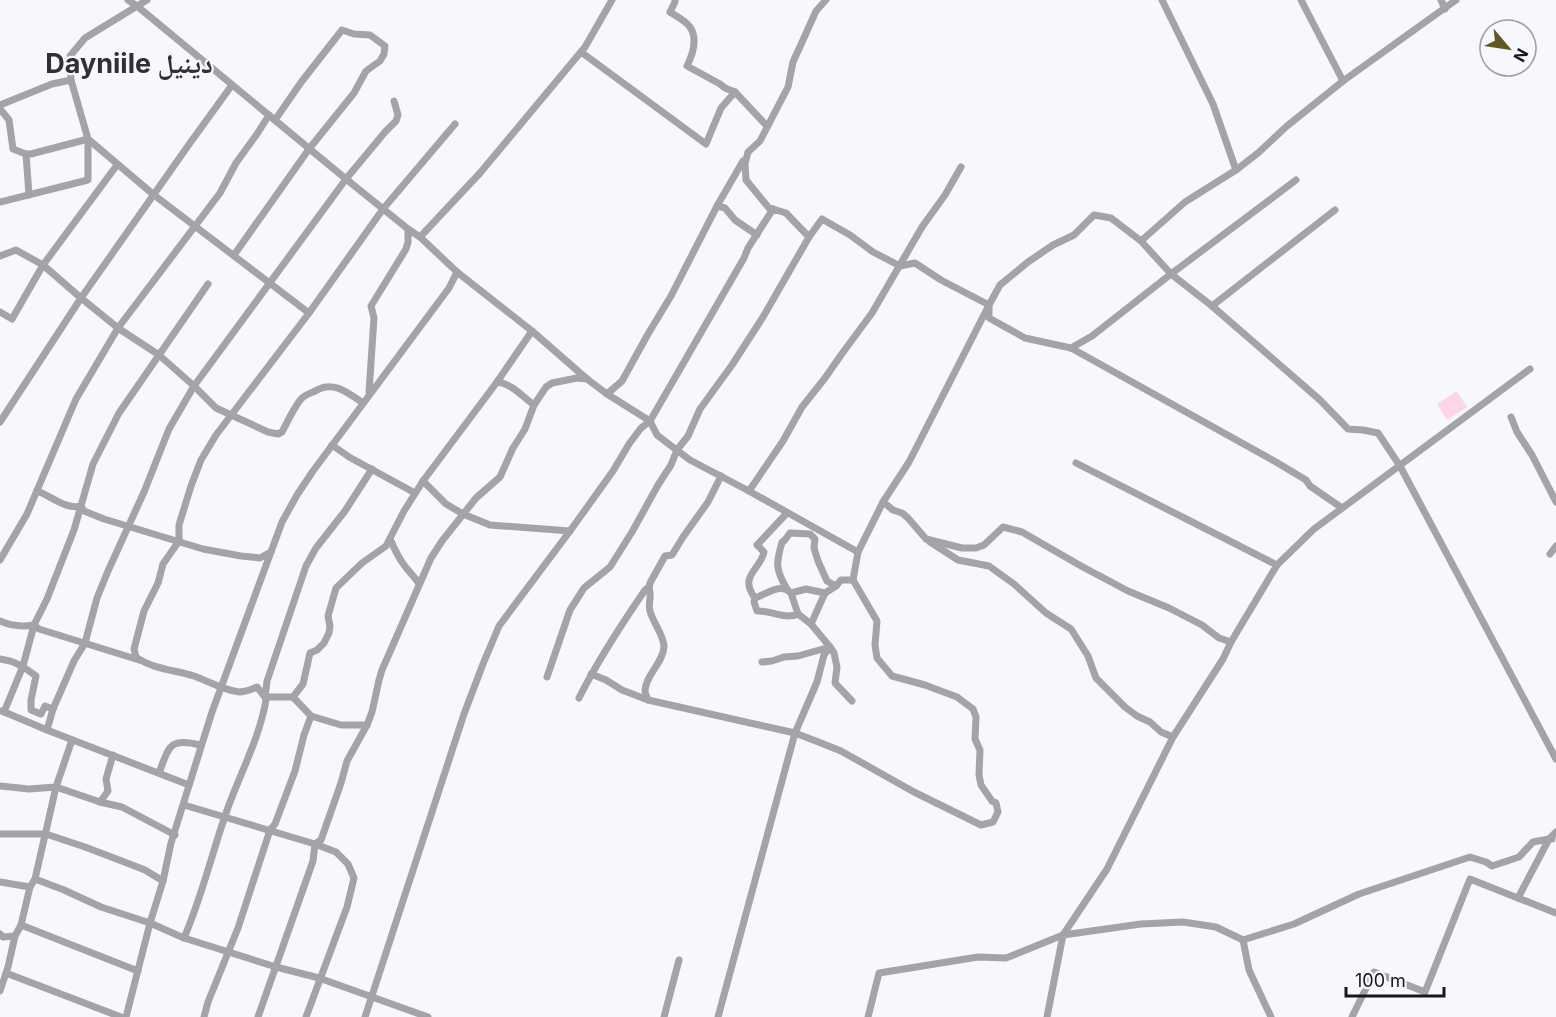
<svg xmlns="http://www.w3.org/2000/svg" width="1556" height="1017" font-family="Inter,'Noto Naskh Arabic',sans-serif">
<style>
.green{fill:#fcd6e4}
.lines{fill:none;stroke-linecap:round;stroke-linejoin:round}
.street{stroke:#a2a4a6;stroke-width:7}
.labels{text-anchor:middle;stroke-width:4.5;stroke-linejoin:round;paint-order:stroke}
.district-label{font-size:27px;font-weight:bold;fill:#2f2f34;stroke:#f7f7fe}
</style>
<rect width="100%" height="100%" fill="#f7f7fe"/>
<polygon class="green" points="1457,391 1467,407 1447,420 1437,404"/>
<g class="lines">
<g class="street">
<polyline points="128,0 137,6 346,179 408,229 420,237 457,272 532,331 587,379 607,394 650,421 657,435 670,445 690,460 749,491 858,552 883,502 893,510 902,513 908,518 926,539 962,548 976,548 984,545 1003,527 1022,532 1081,566 1128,591 1169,608 1202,625 1219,638 1231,642"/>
<path d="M675,0V2L670,12C676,16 686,21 690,27C698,39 693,54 687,66L720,84L725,88L735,92L767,126"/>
<polyline points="1162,0 1213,104 1236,170"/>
<polyline points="1301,0 1343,81"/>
<polyline points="1441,0 1445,9"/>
<polyline points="581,52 706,144 721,108 735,92"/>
<polyline points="71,80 88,139 154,195 309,313"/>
<polyline points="0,105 52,84 71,80 70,56 85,38 147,0"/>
<polyline points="0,109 9,120 13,149 26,154 31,154 88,139 88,180 0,202"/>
<path d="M455,124L383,209L309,313L216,435L201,460L191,486L179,525V541L163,564L158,583L144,611L134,649L136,657C152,669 175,670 194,676C208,681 223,690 239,692C245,692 251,690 257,687L265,697H293L303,684L310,653L317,650L324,643L329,633L330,626L328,616L336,588L362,563L386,546L404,511L423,481L497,382C511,383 523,397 534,405"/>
<polyline points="26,154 29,195"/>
<polyline points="743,161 717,206 725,208 735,220 757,235"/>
<polyline points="773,209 769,208 746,180 745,164 748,152 760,141 788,87 793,62 803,40 816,11 826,0"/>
<polyline points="420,237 480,173 585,47 612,0"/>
<polyline points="1141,241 1185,202 1236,170 1258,153 1287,126 1343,81 1456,0"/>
<polyline points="234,255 309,149 354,93 366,71 380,61 384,54 385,46 370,35 354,34 342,30 302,81 275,120"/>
<path d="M0,256L16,250L43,265L81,298L118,328L159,355L194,386L216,408L268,432L278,434L282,432C287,423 295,405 302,398C305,395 311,393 315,391C333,380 347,392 363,403"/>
<polyline points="1212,306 1335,210"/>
<polyline points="0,312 12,319 43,265 117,165"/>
<polyline points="1071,348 1092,336 1171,274 1296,180"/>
<polyline points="497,382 532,331"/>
<polyline points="369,392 374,318 371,306 406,249 408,242 408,229"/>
<polyline points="607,394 622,381 648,334 671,296 717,206"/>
<polyline points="1511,417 1517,432 1532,455 1556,502"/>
<polyline points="0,422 81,298 190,143 232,85"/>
<polyline points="332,445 349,457 415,493"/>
<polyline points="1076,463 1277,565"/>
<path d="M721,476L708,502L683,537L672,555L665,556L650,583C648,592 649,583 650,592C651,599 648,604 650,611C653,623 664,635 664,647C663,663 645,676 645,691C645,694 647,697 648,700L795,733L821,743L841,751L914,792L981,825L993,822L998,812L996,803L992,801L981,785L979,775L980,750L975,739L976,717L973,709L957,697L925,685L892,676L877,658L875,645L877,621L853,580L858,552"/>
<polyline points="423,481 446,504 463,514 490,525 570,531"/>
<path d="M37,491C51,496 66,510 81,506L84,511L104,519L203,549L241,556L260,558L271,552"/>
<polyline points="749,491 783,441 802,407 825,378 841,355 872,313 922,227 945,195 961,167"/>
<polyline points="883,502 909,462 989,305 1000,285 1028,262 1053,245 1074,235 1094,215 1111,218 1141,241 1171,274 1212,306 1320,400 1348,429 1363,430 1378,433 1400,466 1556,759"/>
<path d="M787,513L757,545L764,552C761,569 738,576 755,598L754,602L757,611C771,610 784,620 798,614"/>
<path d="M390,539C394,548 398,557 404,565C409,572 415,577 419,584"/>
<polyline points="930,542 958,560 989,566 1014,584 1046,613 1071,629 1088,656 1096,678 1125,707 1137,716 1150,722 1161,732 1173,737"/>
<polyline points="1550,554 1556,546"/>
<polyline points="0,560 27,514 76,399 118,328 220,193 236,163 257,134 269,115"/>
<polyline points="836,586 841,580 853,580"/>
<polyline points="791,593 798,614 811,624 830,647 834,653 837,667 835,683 852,701"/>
<path d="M755,598C767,594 780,582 791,593L806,589L825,593L836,586L827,581L818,561L814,548L815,539L810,534L790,533L784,541L782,542C776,563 775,569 787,589"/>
<path d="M0,621C11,626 22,627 34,625L39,629L139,660"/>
<polyline points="811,624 825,593"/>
<path d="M0,659C15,661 24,667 36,676L31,700V710L41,714L45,706L53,709"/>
<polyline points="762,662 772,661 784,657 798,656 830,647"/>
<polyline points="591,674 606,680 622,690 648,700"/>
<polyline points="547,677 570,610 584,588 610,567 632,532 658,485 671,465 677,450 688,436 700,409 732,365 763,317 809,237"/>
<polyline points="293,697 311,716 341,725 367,725"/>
<path d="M579,698C598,660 621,625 645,590L649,587"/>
<polyline points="2,711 47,730 189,785"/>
<polyline points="4,712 23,666 34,625 47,599 74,530 93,464 119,413 208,284"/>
<polyline points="47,730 53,709 74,661 85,643 97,598 108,571 144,492 169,429 194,386 346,179 385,132 396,121 398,115 394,101"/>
<path d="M159,773C169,747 169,737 200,745"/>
<polyline points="0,786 29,789 56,787 100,802 122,807 175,835"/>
<polyline points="100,802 108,791 106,779 113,755"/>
<polyline points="184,805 315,844 336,852 348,864 354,878 347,907 306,1017"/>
<polyline points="0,834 46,834 85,847 127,863 145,870 163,881"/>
<path d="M35,879L64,890L101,907L150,923L184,938C201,899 211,857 225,816C238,777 259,741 266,700L265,697L267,681L306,566L316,548L345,511L372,469"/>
<polyline points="0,882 30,887"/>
<polyline points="1518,898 1549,839 1552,839"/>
<polyline points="21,925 138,971"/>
<polyline points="0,934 3,937 15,936"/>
<polyline points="184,938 276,967 319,978 428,1017"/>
<polyline points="1243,940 1249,970 1271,1017"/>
<polyline points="6,973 121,1017"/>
<polyline points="0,991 8,967 15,936 21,925 30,887 35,879 56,787 72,740"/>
<polyline points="126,1017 150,923 163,881 171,843 212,712 282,522 297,495 313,471 449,288 457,272"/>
<polyline points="204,1017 208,1002 238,928 270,830 275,824 295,771 304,735 311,716"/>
<polyline points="258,1017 313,861 315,844 321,840 341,783 347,761 367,725 372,712 379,680 382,670 431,558 442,541 476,498 500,477 513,448 525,429 534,405 546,387 552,383 577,378 587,379"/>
<polyline points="365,1017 464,714 483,664 499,626 570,531 613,471 629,444 641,428 650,421 744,258 748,248 773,209 786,213 809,237 822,219 850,235 873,252 900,266 915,263 941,280 989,305 989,318 1025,338 1071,348 1276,462 1306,480 1310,486 1342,508"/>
<polyline points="664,1017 679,960"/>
<polyline points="718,1017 795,733 817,682 824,655 830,647"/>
<polyline points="868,1017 879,973 978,957 1006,958 1063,935 1141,924 1183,922 1216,927 1243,940 1294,924 1359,894 1470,857 1486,862 1492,866 1519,857 1533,842 1549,839 1556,832"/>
<polyline points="1047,1017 1063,935 1107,869 1173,737 1223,659 1231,642 1277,565 1314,529 1530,369"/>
<polyline points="1352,1017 1374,972 1425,992 1470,879 1556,913"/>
</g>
</g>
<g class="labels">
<g class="district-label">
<text x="129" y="73">Dayniile دينيل</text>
</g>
</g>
<g transform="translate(1508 48) rotate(119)"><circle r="28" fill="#f7f7fe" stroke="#9e9ea3" stroke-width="1.5"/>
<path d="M0-4.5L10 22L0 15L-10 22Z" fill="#615723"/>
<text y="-9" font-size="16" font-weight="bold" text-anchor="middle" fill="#18181a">N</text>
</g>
<path d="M1346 987v9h98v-9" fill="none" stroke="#18181a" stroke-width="3"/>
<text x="1355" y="987" font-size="18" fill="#18181a" stroke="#f7f7fe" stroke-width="4.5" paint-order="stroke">100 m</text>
</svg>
